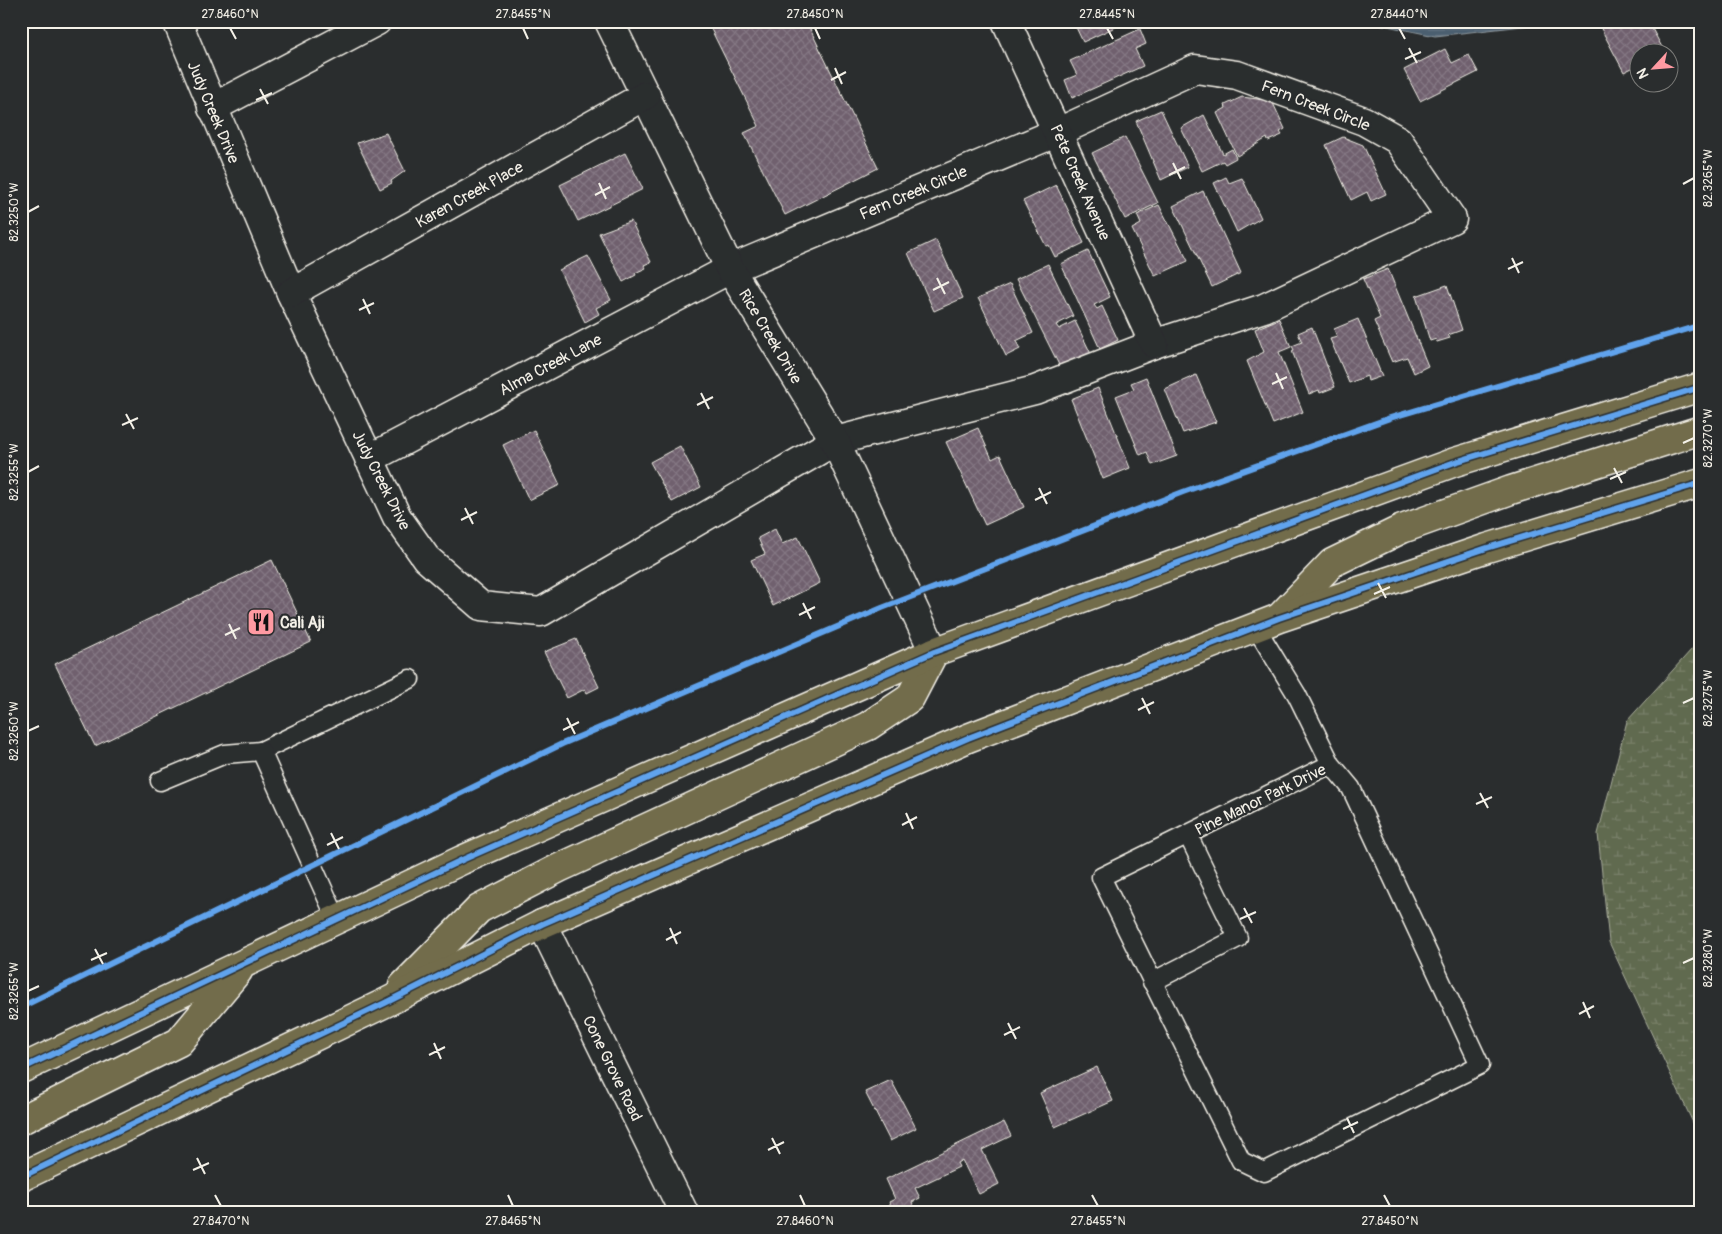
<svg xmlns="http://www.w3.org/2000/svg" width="1722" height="1234" font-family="Pangolin,sans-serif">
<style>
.wetland{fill:url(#wetland-marsh);stroke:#aaae9c}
.water{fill:url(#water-rules);stroke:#8f999f}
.building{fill:url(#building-cross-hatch);stroke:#f4f1e8}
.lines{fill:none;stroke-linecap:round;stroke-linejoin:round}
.lane-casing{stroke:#f4f1e8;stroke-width:21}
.street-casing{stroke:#f4f1e8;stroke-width:31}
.primary-casing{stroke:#f4f1e8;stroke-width:31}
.lane{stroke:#2a2d2e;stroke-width:18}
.street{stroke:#2a2d2e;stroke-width:28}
.primary{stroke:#726c4b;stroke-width:28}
.cycleway-casing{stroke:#2a2d2e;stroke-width:9}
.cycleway{stroke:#60a3ed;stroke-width:6}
.ticks{fill:none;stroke:#f4f1e8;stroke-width:2}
.labels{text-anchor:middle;stroke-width:4.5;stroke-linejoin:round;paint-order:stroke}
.street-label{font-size:16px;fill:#f4f1e8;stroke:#2a2d2e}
.poi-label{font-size:16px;font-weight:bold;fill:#f4f1e8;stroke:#2a2d2e;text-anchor:start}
.neatline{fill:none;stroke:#f4f1e8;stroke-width:2}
.ticks-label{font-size:12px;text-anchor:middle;fill:#f4f1e8}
</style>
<defs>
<pattern id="wetland-marsh" width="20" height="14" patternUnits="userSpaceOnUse" patternTransform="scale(1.25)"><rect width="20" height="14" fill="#616a50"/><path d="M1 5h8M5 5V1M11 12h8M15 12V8" fill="none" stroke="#788069"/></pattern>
<pattern id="water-rules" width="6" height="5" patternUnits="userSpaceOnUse" patternTransform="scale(1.25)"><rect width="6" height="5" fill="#4c5f6f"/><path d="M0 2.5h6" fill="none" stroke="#667684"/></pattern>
<pattern id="building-cross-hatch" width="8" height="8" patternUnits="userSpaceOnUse" patternTransform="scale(1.25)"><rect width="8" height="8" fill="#6f606e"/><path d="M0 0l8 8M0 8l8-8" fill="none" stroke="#847783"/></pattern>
</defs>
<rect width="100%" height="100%" fill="#2a2d2e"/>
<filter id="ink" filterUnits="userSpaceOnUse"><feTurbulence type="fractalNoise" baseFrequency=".02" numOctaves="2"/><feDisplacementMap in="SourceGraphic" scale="10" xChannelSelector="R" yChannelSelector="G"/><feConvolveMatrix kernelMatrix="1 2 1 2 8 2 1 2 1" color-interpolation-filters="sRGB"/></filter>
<g filter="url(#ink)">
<polygon class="wetland" points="1701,639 1701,1140 1609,942 1598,834 1627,721"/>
<polygon class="water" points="1363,21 1544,21 1541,24 1435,36"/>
<g class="building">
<polygon points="707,21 817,21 818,25 810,29 878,168 785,215 744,133 759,126"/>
<polygon points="1073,21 1126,21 1126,22 1083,42"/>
<polygon points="1597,21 1652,21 1649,23 1664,51 1640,52 1640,64 1624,72"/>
<polygon points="1140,29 1146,44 1135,49 1143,66 1072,98 1065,80 1077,75 1070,61"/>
<polygon points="1445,49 1452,63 1469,55 1478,72 1420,101 1404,70"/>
<polygon points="1242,97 1272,101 1285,129 1280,132 1282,135 1268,141 1267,138 1237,156 1217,113 1226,108 1225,105"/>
<polygon points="1161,110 1188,167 1161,180 1136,121"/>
<polygon points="1204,115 1223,154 1232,149 1236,158 1225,164 1223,161 1202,171 1181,128"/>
<polygon points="386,133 405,171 391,181 392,183 380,189 357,143"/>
<polygon points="1125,137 1158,203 1125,219 1092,153"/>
<polygon points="1343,137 1363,145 1386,194 1371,201 1367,192 1351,200 1326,145"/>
<polygon points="625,153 643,189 578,221 560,185"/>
<polygon points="1226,177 1229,183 1242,178 1261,218 1237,232 1214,183"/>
<polygon points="1056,185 1084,243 1055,257 1049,245 1046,246 1023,201"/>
<polygon points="1203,191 1241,273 1212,287 1173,206"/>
<polygon points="1159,205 1188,261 1155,276 1132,229 1141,224 1137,215"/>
<polygon points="631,221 651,262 644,265 646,268 635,273 636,275 623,282 599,233"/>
<polygon points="936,240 963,298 934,311 908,253"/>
<polygon points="1088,251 1110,297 1094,305 1097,309 1102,306 1118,340 1100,349 1061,264"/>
<polygon points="588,256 611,300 596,308 599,314 585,322 559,270"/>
<polygon points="1048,264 1073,316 1056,325 1059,329 1075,321 1093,358 1063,373 1016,279"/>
<polygon points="1388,269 1428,366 1414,373 1407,357 1392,362 1374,321 1380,318 1363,279"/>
<polygon points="1010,284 1033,333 1016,341 1020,349 1006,356 978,298"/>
<polygon points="1447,285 1462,330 1448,335 1450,338 1437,342 1436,339 1430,341 1416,296"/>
<polygon points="1279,319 1291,347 1279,352 1303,412 1273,424 1247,361 1264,352 1255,329"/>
<polygon points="1358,319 1382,376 1368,381 1367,376 1349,383 1330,339 1337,337 1334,329"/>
<polygon points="1312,327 1335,387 1320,393 1319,390 1309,394 1292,351 1294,350 1292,346 1302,342 1298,333"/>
<polygon points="1196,375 1216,422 1183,433 1165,389"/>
<polygon points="1146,377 1177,456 1152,465 1147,452 1140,455 1116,396 1134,389 1131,383"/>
<polygon points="1098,388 1130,468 1103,479 1071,399"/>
<polygon points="978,428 992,459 1000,455 1024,507 985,525 946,442"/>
<polygon points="534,430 560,485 529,500 503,445"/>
<polygon points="680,446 701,487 672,502 650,462"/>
<polygon points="775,529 782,544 798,537 820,583 773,606 751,560 765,554 758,538"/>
<polygon points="272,560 311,642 95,746 55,664"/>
<polygon points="576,639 599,687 587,693 585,689 567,698 544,652"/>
<polygon points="1097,1067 1113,1101 1055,1127 1040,1093"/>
<polygon points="891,1080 916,1128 890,1141 865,1092"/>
<polygon points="1004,1122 1011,1136 982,1150 999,1184 979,1194 962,1160 957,1163 959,1167 915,1188 920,1198 912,1202 917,1213 889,1213 893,1211 889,1202 895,1199 886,1179"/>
</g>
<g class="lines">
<defs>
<g id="lane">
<polyline points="1255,626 1297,695 1331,764 1101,877 1241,1161 1264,1172 1480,1065 1351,788 1331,764"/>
<polyline points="261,751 410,679"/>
<polyline points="160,781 225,754 261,751 337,920"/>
<polyline points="1152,982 1238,938 1188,835"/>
</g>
<g id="street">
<polyline points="177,21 291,293 397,517 426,558 481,606 541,612 835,441 1035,390 1154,344 1264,308 1452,219 1398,140 1364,121 1237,75 1195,69 1058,132 730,269 369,459"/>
<polyline points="609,21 730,269 835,441 934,652"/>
<polyline points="1006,21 1154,344"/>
<polyline points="212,108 377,21"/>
<polyline points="291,293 646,95"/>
<polyline points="542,924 684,1213"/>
</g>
<g id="primary">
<polyline points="1282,615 1332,563 1402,529 1511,490 1701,430"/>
<polyline points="403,986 479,909 559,868 868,726 910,698 934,652"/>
<polyline points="21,1069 462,860 934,652 1455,462 1701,387"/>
<polyline points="21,1120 179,1042 238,971"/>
<polyline points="21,1177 385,1003 542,924 968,738 1279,618 1487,548 1701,483"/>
</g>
</defs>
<use href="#lane" class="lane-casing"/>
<use href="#street" class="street-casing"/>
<use href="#primary" class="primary-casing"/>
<use href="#lane" class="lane"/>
<use href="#street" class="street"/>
<use href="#primary" class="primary"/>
<defs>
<g id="cycleway">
<polyline points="21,1007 562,744 882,608 1183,492 1390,418 1701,325"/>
<polyline points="21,1069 462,860 934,652 1455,462 1701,387"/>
<polyline points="21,1177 385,1003 542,924 968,738 1279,618 1487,548 1701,483"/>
</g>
</defs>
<use href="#cycleway" class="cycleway-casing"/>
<use href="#cycleway" class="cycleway"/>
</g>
</g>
<path class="ticks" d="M230,28L236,39M523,28L528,39M815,28L820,39M1107,28L1113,39M1399,28L1405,39M1409,48L1417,63M1405,59L1421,52M835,68L842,84M831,80L846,72M260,89L268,104M256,100L272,93M1173,163L1181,179M1169,175L1185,167M599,183L606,199M1683,184L1694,178M595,195L610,187M28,212L39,206M1512,258L1519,273M1508,269L1523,262M937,278L945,294M933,290L949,282M363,299L370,314M359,310L374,303M1276,373L1283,389M1272,384L1287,377M701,393L709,409M697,405L713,397M126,414L134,429M122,425L138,418M1683,443L1694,438M1614,468L1622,483M28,472L39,466M1610,479L1626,472M1039,488L1047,504M1035,500L1051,492M465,508L473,524M461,520L477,512M1378,583L1386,598M1374,594L1390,587M803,603L811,619M799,615L815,607M229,624L236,639M225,635L240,628M1142,698L1150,714M1683,703L1694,698M1138,710L1154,702M567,718L575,734M563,730L579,722M28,731L39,726M1480,793L1488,808M1476,804L1492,797M906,813L913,829M902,825L917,817M331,833L339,849M327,845L343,837M1244,908L1252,923M1240,919L1256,912M670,928L677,944M666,940L681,932M95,949L103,964M91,960L107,953M1683,963L1694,958M28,991L39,986M1583,1002L1590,1018M1579,1014L1594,1006M1008,1023L1016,1039M1004,1035L1020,1027M434,1043L441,1059M429,1055L445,1047M1347,1118L1354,1133M1343,1129L1358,1122M772,1138L780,1154M768,1150L784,1142M197,1158L205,1174M193,1170L209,1163M215,1195L221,1206M508,1195L513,1206M800,1195L805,1206M1092,1195L1098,1206M1384,1195L1390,1206"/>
<defs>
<symbol id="restaurant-square" viewBox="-11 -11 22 22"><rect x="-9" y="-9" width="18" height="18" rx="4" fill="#ff9aa2" stroke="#2a2d2e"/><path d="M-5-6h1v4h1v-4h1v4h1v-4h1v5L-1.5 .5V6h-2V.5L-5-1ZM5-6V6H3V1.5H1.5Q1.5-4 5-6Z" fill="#111"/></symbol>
</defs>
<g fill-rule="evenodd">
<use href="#restaurant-square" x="245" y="606" width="32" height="32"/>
</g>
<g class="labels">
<g class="street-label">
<text transform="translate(1316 105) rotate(21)" y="6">Fern Creek Circle</text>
<text transform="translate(214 112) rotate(67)" y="6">Judy Creek Drive</text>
<text transform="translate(1081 182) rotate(66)" y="6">Pete Creek Avenue</text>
<text transform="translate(913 192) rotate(-23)" y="6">Fern Creek Circle</text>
<text transform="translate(469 194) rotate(-29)" y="6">Karen Creek Place</text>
<text transform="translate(771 336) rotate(59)" y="6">Rice Creek Drive</text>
<text transform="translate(550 364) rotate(-28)" y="6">Alma Creek Lane</text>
<text transform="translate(382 480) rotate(63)" y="6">Judy Creek Drive</text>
<text transform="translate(1260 799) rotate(-26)" y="6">Pine Manor Park Drive</text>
<text transform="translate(613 1068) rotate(64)" y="6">Cone Grove Road</text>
</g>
<g class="poi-label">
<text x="280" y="628">Cali Aji</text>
</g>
</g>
<rect width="1722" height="1234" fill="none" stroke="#2a2d2e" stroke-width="55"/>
<g transform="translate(1654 68) rotate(244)"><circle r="24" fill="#2a2d2e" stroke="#7b7b78"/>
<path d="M0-4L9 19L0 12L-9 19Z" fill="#ff9aa2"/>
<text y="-8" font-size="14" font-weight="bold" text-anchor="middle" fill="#f4f1e8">N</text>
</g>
<rect x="28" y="28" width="1666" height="1178" class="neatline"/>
<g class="ticks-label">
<text x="230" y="18">27.8460°N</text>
<text x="523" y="18">27.8455°N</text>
<text x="815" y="18">27.8450°N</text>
<text x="1107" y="18">27.8445°N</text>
<text x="1399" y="18">27.8440°N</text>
<text transform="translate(1708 178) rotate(-90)" y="4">82.3265°W</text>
<text transform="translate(14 212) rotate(-90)" y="4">82.3250°W</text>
<text transform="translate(1708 438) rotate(-90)" y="4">82.3270°W</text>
<text transform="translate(14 472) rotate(-90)" y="4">82.3255°W</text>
<text transform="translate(1708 698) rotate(-90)" y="4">82.3275°W</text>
<text transform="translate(14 731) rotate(-90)" y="4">82.3260°W</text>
<text transform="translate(1708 958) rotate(-90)" y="4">82.3280°W</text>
<text transform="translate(14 991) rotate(-90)" y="4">82.3265°W</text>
<text x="221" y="1225">27.8470°N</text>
<text x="513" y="1225">27.8465°N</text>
<text x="805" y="1225">27.8460°N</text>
<text x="1098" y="1225">27.8455°N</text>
<text x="1390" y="1225">27.8450°N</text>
</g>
</svg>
